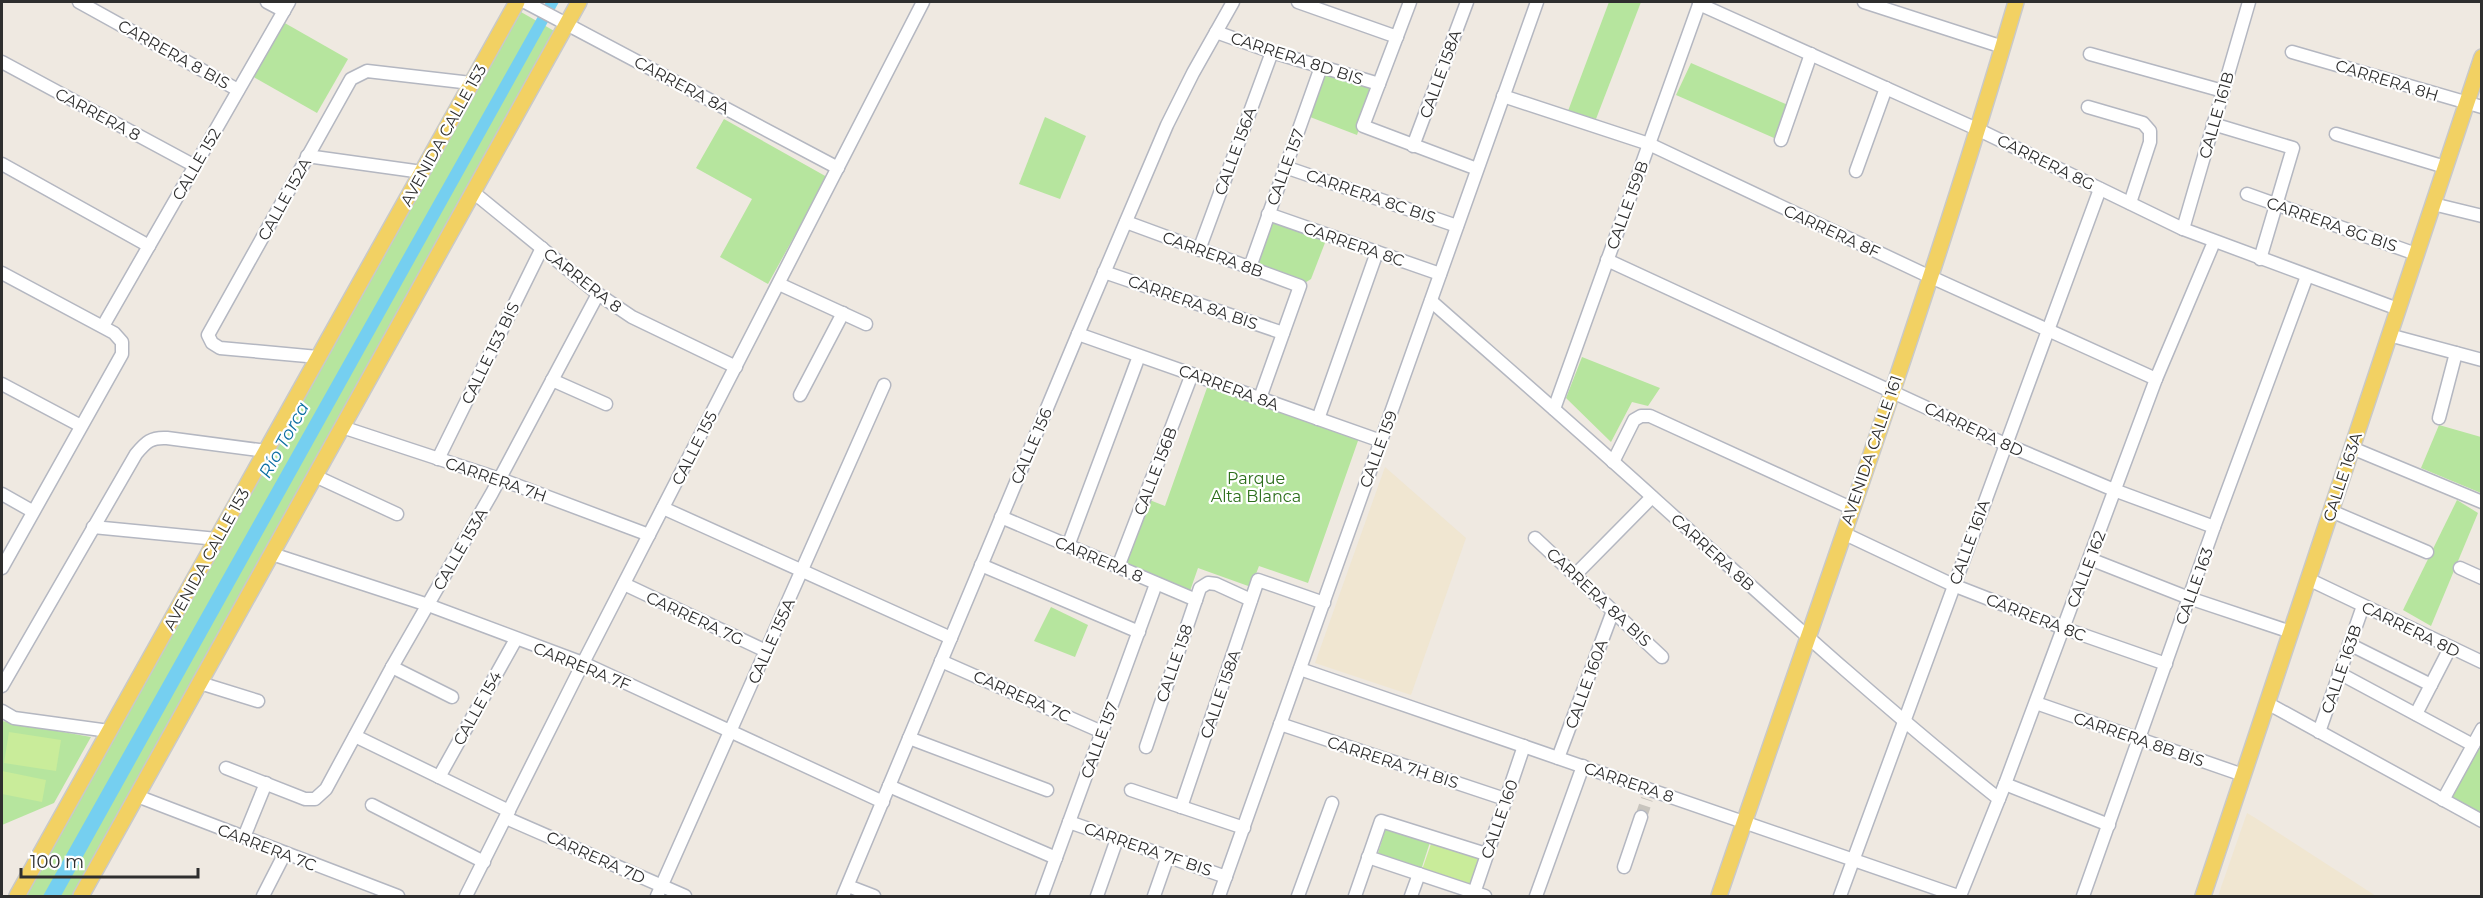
<svg xmlns="http://www.w3.org/2000/svg" width="2483" height="898" font-family="Montserrat,sans-serif">
<style>
.education{fill:#f0e6d1}
.green{fill:#b6e59e}
.pitch{fill:#c9ec9a}
.water{fill:#75cff0}
.lines{fill:none;stroke-linecap:round;stroke-linejoin:round}
.minor-tunnel{stroke:#c8c4bd;stroke-width:12;stroke-dasharray:12 6;stroke-linecap:butt}
.minor-casing{stroke:#b4b7c1;stroke-width:15}
.major-casing{stroke:#c9c9c9;stroke-width:18}
.minor{stroke:#fff;stroke-width:12}
.major{stroke:#f2d163;stroke-width:15}
.labels{text-anchor:middle;stroke-width:4.5;stroke-linejoin:round;paint-order:stroke}
.street-label{font-size:16px;fill:#2e2e2e;stroke:#fff}
.park-label{font-size:16px;fill:#2c6e1b;stroke:#fff}
.water-label{font-size:18px;font-style:italic;fill:#0d6fa3;stroke:#fff}
</style>
<rect width="100%" height="100%" fill="#efe9e1"/>
<g class="education">
<polygon points="1385,467 1466,538 1411,695 1315,663"/>
<polygon points="2247,813 2257,819 2376,896 2218,896"/>
</g>
<g class="green">
<polygon points="1609,2 1641,2 1596,119 1568,111"/>
<polygon points="521,12 556,32 75,896 26,896 200,579"/>
<polygon points="283,22 348,59 317,113 252,76"/>
<polygon points="1691,63 1788,105 1774,138 1676,95"/>
<polygon points="1326,74 1373,87 1357,135 1310,117"/>
<polygon points="1045,117 1086,136 1060,199 1019,184"/>
<polygon points="724,119 827,177 768,284 720,257 752,199 696,168"/>
<polygon points="1268,214 1328,235 1311,279 1300,286 1250,267"/>
<polygon points="1582,357 1660,388 1648,406 1632,402 1611,442 1566,398"/>
<polygon points="1208,385 1359,438 1308,583 1259,566 1251,587 1198,568 1190,591 1123,567 1147,499 1165,506"/>
<polygon points="2439,425 2481,437 2481,493 2421,468"/>
<polygon points="2457,500 2478,513 2431,626 2403,610"/>
<polygon points="1051,607 1088,625 1075,657 1034,641"/>
<polygon points="2,721 91,737 54,803 2,825"/>
<polygon points="2481,740 2481,816 2449,797"/>
<polygon points="1387,825 1431,839 1421,870 1377,856"/>
</g>
<g class="pitch">
<polygon points="9,732 61,740 56,771 4,763"/>
<polygon points="2,771 46,780 42,802 2,794"/>
<polygon points="1433,838 1481,854 1470,887 1422,870"/>
</g>
<polygon class="water" points="546,2 559,2 61,896 43,896"/>
<g class="lines">
<polyline class="minor-tunnel" points="1641,817 1647,799"/>
<defs>
<g id="minor">
<polyline points="79,2 238,90"/>
<polyline points="267,2 284,11"/>
<polyline points="525,2 838,168"/>
<polyline points="1298,2 1397,37"/>
<polyline points="1410,2 1363,126 1477,169"/>
<polyline points="1864,2 2003,47"/>
<polyline points="1699,4 1979,130 2183,229 2398,309"/>
<polyline points="1216,32 1272,52 1379,84"/>
<polyline points="2292,52 2482,107"/>
<polyline points="2090,54 2223,91"/>
<polyline points="2,62 195,166"/>
<polyline points="1503,96 1649,144 1922,273 2156,379"/>
<polyline points="2088,107 2143,123 2150,131 2150,142 2130,203"/>
<polyline points="2213,124 2293,148 2260,259"/>
<polyline points="2336,134 2445,167"/>
<polyline points="1781,140 1811,54"/>
<polyline points="1413,146 1467,2"/>
<polyline points="307,156 422,172"/>
<polyline points="2,164 149,246"/>
<polyline points="1285,167 1457,226"/>
<polyline points="1856,171 1886,88"/>
<polyline points="473,192 598,294 632,317 736,367"/>
<polyline points="2247,194 2416,254"/>
<polyline points="2433,204 2482,216"/>
<polyline points="1268,214 1440,274"/>
<polyline points="1126,222 1300,286 1260,398"/>
<polyline points="2183,229 2249,2"/>
<polyline points="1199,250 1272,52"/>
<polyline points="1607,260 2005,444 2114,490 2214,527"/>
<polyline points="1250,267 1321,67"/>
<polyline points="1104,272 1283,333"/>
<polyline points="2,273 114,333 122,342 122,354 2,568"/>
<polyline points="779,284 866,324"/>
<path d="M1431,301C1507,368 1584,435 1659,503C1771,604 1881,705 1999,799"/>
<polyline points="103,326 289,2"/>
<polyline points="1078,334 1381,441"/>
<polyline points="2389,335 2482,360"/>
<polyline points="318,357 220,348 212,343 208,335 351,79 367,71 471,83"/>
<polyline points="552,380 606,404"/>
<polyline points="2,384 81,426"/>
<polyline points="800,395 843,313"/>
<polyline points="1554,409 1700,2"/>
<polyline points="2439,418 2456,353"/>
<polyline points="1318,419 1377,252"/>
<polyline points="342,427 500,479 649,535"/>
<polyline points="2352,448 2482,502"/>
<polyline points="438,459 542,248"/>
<polyline points="1613,462 1634,420 1641,416 1650,416 1851,508"/>
<polyline points="315,476 397,514"/>
<polyline points="2,494 32,511"/>
<polyline points="663,508 951,638"/>
<polyline points="2331,511 2427,552"/>
<polyline points="1001,517 1196,600"/>
<polyline points="93,527 217,539"/>
<polyline points="1843,533 1953,585 2063,628 2166,664"/>
<polyline points="1535,538 1662,657"/>
<polyline points="1068,546 1139,356"/>
<polyline points="272,554 428,605 583,663 883,802"/>
<polyline points="2090,559 2189,598 2291,632"/>
<polyline points="981,565 1139,632"/>
<polyline points="1118,567 1192,374"/>
<polyline points="2460,568 2482,578"/>
<polyline points="1575,575 1652,497"/>
<polyline points="2308,579 2482,662"/>
<polyline points="624,584 766,651"/>
<polyline points="2349,644 2431,685"/>
<polyline points="941,661 1102,732"/>
<polyline points="392,667 452,697"/>
<polyline points="1300,669 1958,896"/>
<polyline points="2339,673 2473,745"/>
<polyline points="200,683 258,701"/>
<path d="M2,686L136,454C146,442 151,437 167,438L266,451"/>
<polyline points="2036,703 2243,775"/>
<polyline points="2267,703 2482,821"/>
<polyline points="2,711 14,718 109,731"/>
<polyline points="2416,714 2450,648"/>
<polyline points="1280,724 1505,799"/>
<polyline points="2319,732 2363,606"/>
<polyline points="355,736 509,811"/>
<polyline points="909,738 1047,790"/>
<polyline points="1146,747 1200,588 1208,583 1216,584 1251,600"/>
<polyline points="1558,758 1613,611"/>
<polyline points="226,768 305,799 315,799 326,789 392,667 492,493 598,294"/>
<polyline points="439,777 516,639"/>
<polyline points="2005,784 2109,825"/>
<polyline points="889,786 1056,858"/>
<polyline points="1131,790 1244,828"/>
<polyline points="137,796 398,896"/>
<polyline points="2443,800 2482,729"/>
<polyline points="372,805 484,862"/>
<polyline points="1181,807 1258,580 1324,603"/>
<polyline points="506,818 685,896"/>
<polyline points="1069,822 1226,877"/>
<polyline points="244,837 266,783"/>
<polyline points="1368,857 1485,896"/>
<polyline points="1624,867 1641,817"/>
<polyline points="848,886 874,896"/>
<polyline points="1474,893 1524,746"/>
<polyline points="263,896 285,853"/>
<polyline points="466,896 583,663 923,2"/>
<polyline points="657,896 884,385"/>
<polyline points="843,896 1078,334 1167,125 1193,73 1233,2"/>
<polyline points="1042,896 1156,584"/>
<polyline points="1097,896 1117,839"/>
<polyline points="1154,896 1168,856"/>
<polyline points="1219,896 1537,2"/>
<polyline points="1298,896 1332,803"/>
<polyline points="1355,896 1381,821 1486,854"/>
<polyline points="1411,896 1419,874"/>
<polyline points="1536,896 1583,766"/>
<polyline points="1840,896 2100,189"/>
<polyline points="1960,896 2005,784 2156,379 2214,242"/>
<polyline points="2083,896 2214,527 2307,276"/>
</g>
<g id="major">
<polyline points="17,896 517,2"/>
<polyline points="81,896 579,2"/>
<path d="M1719,896C1820,599 1928,303 2016,2"/>
<polyline points="2203,896 2482,57"/>
</g>
</defs>
<use href="#minor" class="minor-casing"/>
<use href="#major" class="major-casing"/>
<use href="#minor" class="minor"/>
<use href="#major" class="major"/>
</g>
<g class="labels">
<g class="street-label">
<text transform="translate(174 54) rotate(29)" y="6">CARRERA 8 BIS</text>
<text transform="translate(1297 58) rotate(18)" y="6">CARRERA 8D BIS</text>
<text transform="translate(1440 74) rotate(-70)" y="6">CALLE 158A</text>
<text transform="translate(2387 80) rotate(17)" y="6">CARRERA 8H</text>
<text transform="translate(682 85) rotate(28)" y="6">CARRERA 8A</text>
<text transform="translate(98 114) rotate(28)" y="6">CARRERA 8</text>
<text transform="translate(2216 115) rotate(-74)" y="6">CALLE 161B</text>
<text transform="translate(443 135) rotate(-61)" y="6">AVENIDA CALLE 153</text>
<text transform="translate(1235 151) rotate(-70)" y="6">CALLE 156A</text>
<text transform="translate(2046 162) rotate(26)" y="6">CARRERA 8G</text>
<text transform="translate(196 164) rotate(-60)" y="6">CALLE 152</text>
<text transform="translate(1285 167) rotate(-70)" y="6">CALLE 157</text>
<text transform="translate(1371 196) rotate(19)" y="6">CARRERA 8C BIS</text>
<text transform="translate(284 199) rotate(-61)" y="6">CALLE 152A</text>
<text transform="translate(1627 205) rotate(-70)" y="6">CALLE 159B</text>
<text transform="translate(2332 224) rotate(19)" y="6">CARRERA 8G BIS</text>
<text transform="translate(1832 231) rotate(25)" y="6">CARRERA 8F</text>
<text transform="translate(1354 244) rotate(19)" y="6">CARRERA 8C</text>
<text transform="translate(1213 254) rotate(20)" y="6">CARRERA 8B</text>
<text transform="translate(583 280) rotate(38)" y="6">CARRERA 8</text>
<text transform="translate(1193 302) rotate(19)" y="6">CARRERA 8A BIS</text>
<text transform="translate(490 353) rotate(-64)" y="6">CALLE 153 BIS</text>
<text transform="translate(1229 387) rotate(20)" y="6">CARRERA 8A</text>
<text transform="translate(1974 429) rotate(25)" y="6">CARRERA 8D</text>
<text transform="translate(1031 446) rotate(-67)" y="6">CALLE 156</text>
<text transform="translate(694 448) rotate(-63)" y="6">CALLE 155</text>
<text transform="translate(1378 449) rotate(-70)" y="6">CALLE 159</text>
<text transform="translate(1871 450) rotate(-71)" y="6">AVENIDA CALLE 161</text>
<text transform="translate(1155 471) rotate(-69)" y="6">CALLE 156B</text>
<text transform="translate(2342 477) rotate(-72)" y="6">CALLE 163A</text>
<text transform="translate(496 479) rotate(19)" y="6">CARRERA 7H</text>
<text transform="translate(1969 542) rotate(-70)" y="6">CALLE 161A</text>
<text transform="translate(460 549) rotate(-60)" y="6">CALLE 153A</text>
<text transform="translate(1713 552) rotate(42)" y="6">CARRERA 8B</text>
<text transform="translate(206 559) rotate(-61)" y="6">AVENIDA CALLE 153</text>
<text transform="translate(1099 559) rotate(23)" y="6">CARRERA 8</text>
<text transform="translate(2086 569) rotate(-69)" y="6">CALLE 162</text>
<text transform="translate(2194 586) rotate(-70)" y="6">CALLE 163</text>
<text transform="translate(1599 597) rotate(43)" y="6">CARRERA 8A BIS</text>
<text transform="translate(2036 617) rotate(21)" y="6">CARRERA 8C</text>
<text transform="translate(695 618) rotate(25)" y="6">CARRERA 7G</text>
<text transform="translate(2411 629) rotate(26)" y="6">CARRERA 8D</text>
<text transform="translate(771 641) rotate(-66)" y="6">CALLE 155A</text>
<text transform="translate(1174 663) rotate(-71)" y="6">CALLE 158</text>
<text transform="translate(582 666) rotate(22)" y="6">CARRERA 7F</text>
<text transform="translate(2341 669) rotate(-71)" y="6">CALLE 163B</text>
<text transform="translate(1586 684) rotate(-70)" y="6">CALLE 160A</text>
<text transform="translate(1220 694) rotate(-71)" y="6">CALLE 158A</text>
<text transform="translate(1022 696) rotate(24)" y="6">CARRERA 7C</text>
<text transform="translate(477 708) rotate(-61)" y="6">CALLE 154</text>
<text transform="translate(2139 739) rotate(19)" y="6">CARRERA 8B BIS</text>
<text transform="translate(1099 740) rotate(-70)" y="6">CALLE 157</text>
<text transform="translate(1393 762) rotate(18)" y="6">CARRERA 7H BIS</text>
<text transform="translate(1629 782) rotate(19)" y="6">CARRERA 8</text>
<text transform="translate(1499 819) rotate(-71)" y="6">CALLE 160</text>
<text transform="translate(267 847) rotate(21)" y="6">CARRERA 7C</text>
<text transform="translate(1148 849) rotate(19)" y="6">CARRERA 7F BIS</text>
<text transform="translate(596 857) rotate(24)" y="6">CARRERA 7D</text>
</g>
<g class="park-label">
<text x="1256" y="484">Parque<tspan x="1256" dy="18">Alta Blanca</tspan></text>
</g>
<g class="water-label">
<text transform="translate(284 440) rotate(-61)" y="6">Río Torca</text>
</g>
</g>
<rect width="2483" height="898" fill="none" stroke="#2e2e2e" stroke-width="6"/>
<path d="M21 868v9h177v-9" fill="none" stroke="#2e2e2e" stroke-width="3"/>
<text x="30" y="868" font-size="18" fill="#2e2e2e" stroke="#ffffff" stroke-width="4.5" paint-order="stroke">100 m</text>
</svg>
